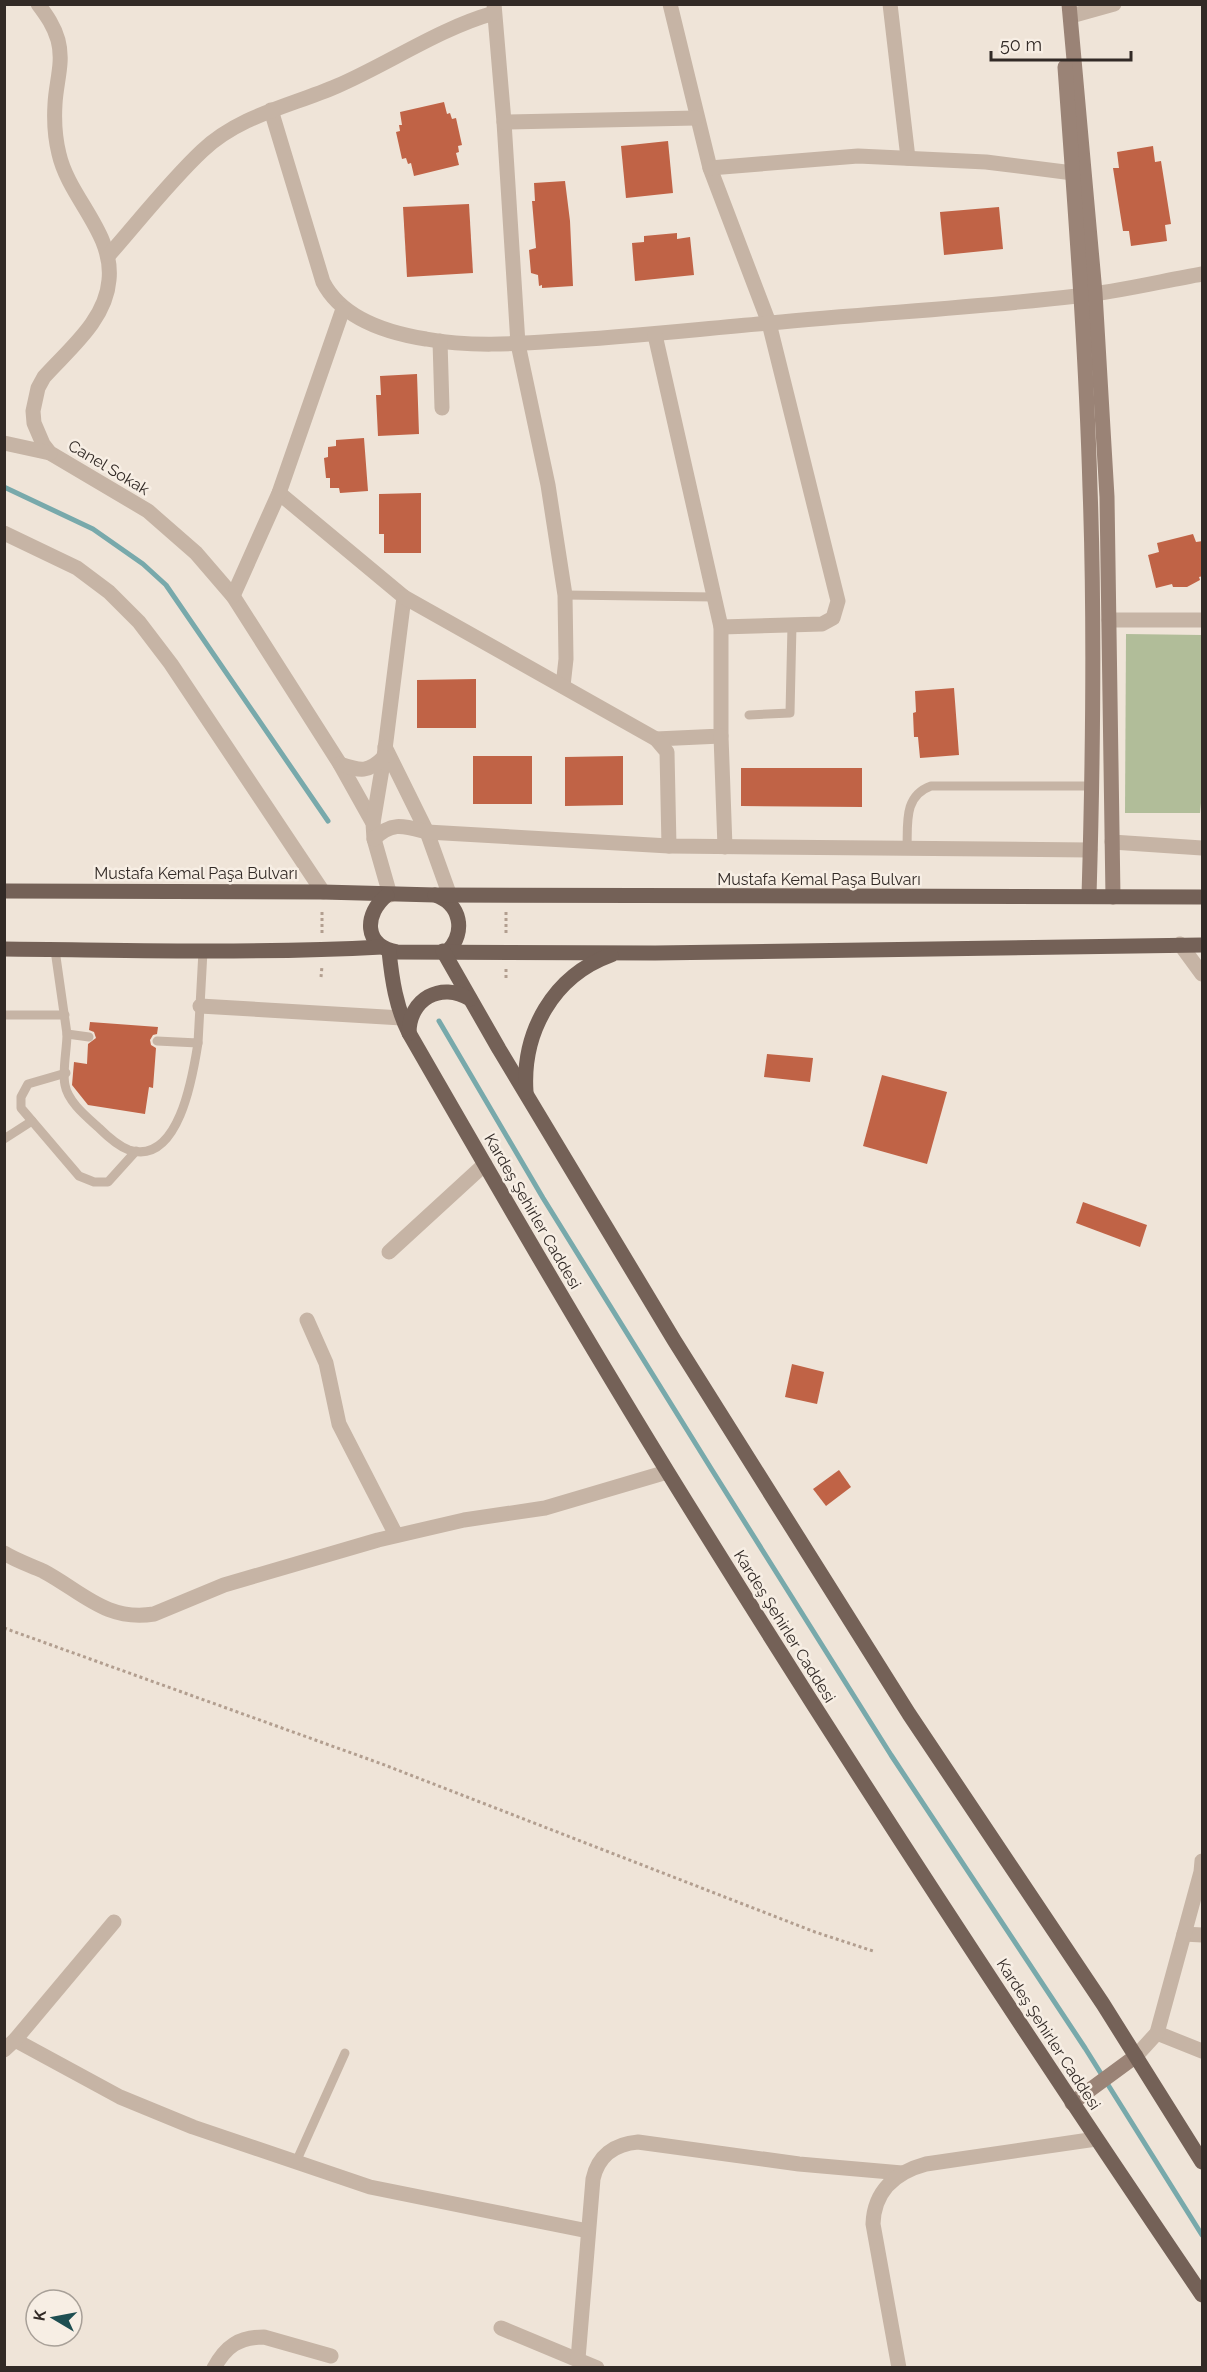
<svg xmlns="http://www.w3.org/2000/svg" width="1207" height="2372" font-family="Raleway,sans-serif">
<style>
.green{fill:#b1bd99}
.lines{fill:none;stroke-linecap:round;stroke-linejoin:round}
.stream{stroke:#78a9ab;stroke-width:5}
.building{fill:#c06346}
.path{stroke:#b29e8f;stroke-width:3;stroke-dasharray:3 3;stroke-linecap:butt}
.lane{stroke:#c6b4a5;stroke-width:9}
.street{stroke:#c6b4a5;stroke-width:15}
.secondary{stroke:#9a8376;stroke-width:15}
.primary{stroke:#746157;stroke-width:15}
.labels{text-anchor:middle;stroke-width:5;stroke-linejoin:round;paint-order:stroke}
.street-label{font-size:16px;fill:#322a26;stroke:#f7eee4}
</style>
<rect width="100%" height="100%" fill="#efe4d8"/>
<polygon class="green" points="1126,634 1202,635 1202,793 1200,813 1125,813"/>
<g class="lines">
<g class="stream">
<polyline points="4,487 93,529 143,564 166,585 328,821"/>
<polyline points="439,1021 543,1198 712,1470 891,1755 1085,2048 1202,2235"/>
</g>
</g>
<g class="building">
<polygon points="444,102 447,114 450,113 452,119 456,118 462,145 458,146 459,152 456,153 459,165 414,176 411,163 408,164 406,158 402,159 396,132 400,131 399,125 402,125 400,112"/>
<polygon points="668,141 673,193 626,198 621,146"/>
<polygon points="1153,146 1155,162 1161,161 1171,224 1165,225 1167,241 1131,246 1129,231 1123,231 1113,168 1119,168 1117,152"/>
<polygon points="565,181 570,221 573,286 542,288 542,285 539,286 538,275 531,273 529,250 536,248 532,201 535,201 534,183"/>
<polygon points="469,204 473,273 407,277 403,207"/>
<polygon points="999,207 1003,249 944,255 940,212"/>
<polygon points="677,233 677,239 690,237 694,275 635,281 632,243 644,242 644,236"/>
<polygon points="417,374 419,434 378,436 376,395 381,395 380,376"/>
<polygon points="364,438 368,491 340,493 339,488 330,488 330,478 326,478 324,458 328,457 328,447 336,446 336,440"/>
<polygon points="421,493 421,553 384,553 384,534 379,534 379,494"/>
<polygon points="1193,534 1196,542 1203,541 1203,576 1199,577 1200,580 1187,587 1173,587 1172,584 1156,588 1148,555 1159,552 1157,543"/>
<polygon points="476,679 476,728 417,728 417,680"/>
<polygon points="954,688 959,755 920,758 918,737 914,737 913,713 916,712 915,691"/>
<rect x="473" y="756" width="59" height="48"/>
<polygon points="623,756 623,805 565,806 565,757"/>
<polygon points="741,768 862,768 862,807 741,806"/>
<polygon points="90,1022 158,1027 157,1034 153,1035 150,1040 151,1045 156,1048 153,1088 149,1087 145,1114 88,1105 72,1085 74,1062 87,1064 88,1044 96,1038 94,1032 89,1030"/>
<polygon points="767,1054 813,1058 810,1082 764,1077"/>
<polygon points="882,1075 947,1092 927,1164 863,1146"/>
<polygon points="1083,1202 1147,1225 1140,1247 1076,1223"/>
<polygon points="792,1364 824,1372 817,1404 785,1397"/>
<polygon points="839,1470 851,1487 826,1506 813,1489"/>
</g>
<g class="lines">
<g class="path">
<polyline points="506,912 506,935"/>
<polyline points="322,933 322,909"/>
<polyline points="506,969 506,979"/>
<polyline points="321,977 322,966"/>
<polyline points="4,1628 382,1764 815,1932 873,1951"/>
</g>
<g class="lane">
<polyline points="565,595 714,597"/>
<polyline points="749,715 790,713 792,625"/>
<path d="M907,849C908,824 903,796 931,786H1091"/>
<polyline points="55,950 67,1034 89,1037"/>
<polyline points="4,1015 65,1015"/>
<path d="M67,1034C67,1049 62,1072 65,1085C68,1102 87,1117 99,1128C107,1136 118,1146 129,1150C179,1166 193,1075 198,1043"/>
<polyline points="157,1041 198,1043 203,951"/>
<polyline points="66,1073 28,1084 21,1097 21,1108 79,1176 94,1182 108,1182 136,1151"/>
<polyline points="4,1139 32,1121"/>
<polyline points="296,2162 345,2053"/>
</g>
<g class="street">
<path d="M38,4C47,16 54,26 58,40C64,62 56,82 55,104C54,120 55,138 59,154C69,198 114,233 109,280C106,320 69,349 44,377L38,388L33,411L34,423L43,444L50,453L148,511L196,553L233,596L340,764L373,823L374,839L390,895"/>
<polyline points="494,4 504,122 518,344 548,485 565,595 566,659 563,686"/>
<polyline points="670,4 710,168 769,323 838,601 833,618 822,624 721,627"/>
<polyline points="890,4 908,158"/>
<polyline points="1071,16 1114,4"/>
<path d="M271,110L323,282C342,319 388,333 426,339C469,347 514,344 557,341C629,337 699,329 770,323C872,313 975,308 1077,296C1118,292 1162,281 1202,274"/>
<polyline points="504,122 696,118"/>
<polyline points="710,168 858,156 986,162 1073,173"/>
<path d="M108,256C138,222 170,181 202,151C240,115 291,106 337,86C390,63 438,29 494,13"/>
<polyline points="655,335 721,627 721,736 656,739"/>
<polyline points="440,341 442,408"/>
<polyline points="4,443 50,453"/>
<polyline points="279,493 404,597 384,757 373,823"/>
<polyline points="4,533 77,568 109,592 139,622 171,664 323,892"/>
<polyline points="233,596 279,493 343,309"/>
<polyline points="404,597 656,739 667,752 669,846"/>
<polyline points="1109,620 1202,620"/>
<polyline points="721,736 725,847"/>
<polyline points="385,747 427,832 450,896"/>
<path d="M340,764C361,771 368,773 384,757"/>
<path d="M374,839C392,821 404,826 427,832L669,846L1090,850"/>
<polyline points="1112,842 1202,848"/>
<polyline points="1180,944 1202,974"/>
<polyline points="200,1006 402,1018"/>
<polyline points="389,1252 485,1164"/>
<polyline points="307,1320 326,1363 339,1424 396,1535"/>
<path d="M4,1553C17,1561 30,1565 43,1571C81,1591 106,1622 154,1614L224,1585L378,1540L464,1520L545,1508L667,1472"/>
<polyline points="1184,1934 1202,1935"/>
<polyline points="1157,2033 1202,2051"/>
<polyline points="15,2040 120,2097 193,2127 370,2187 588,2231"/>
<polyline points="4,2050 15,2040 114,1922"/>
<polyline points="1136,2056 1157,2033 1201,1872 1202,1861"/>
<polyline points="501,2328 597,2368"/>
<path d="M578,2359L593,2179C598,2156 614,2144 638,2142L799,2164L902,2173"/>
<path d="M214,2368C226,2346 239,2337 264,2337L331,2356"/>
<path d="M899,2368L873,2224C874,2191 896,2172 926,2164L1096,2139"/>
</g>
<g class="secondary">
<polyline points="1069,4 1095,293 1107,497 1113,897"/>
<path d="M1065,67C1075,207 1086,348 1090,488C1095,624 1093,760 1089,896"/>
<polyline points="1072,2103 1136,2056"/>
</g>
<g class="primary">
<path d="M4,891L323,892L435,895C461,904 466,932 448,951"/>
<path d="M387,895C364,914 363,946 397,952L655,953L1202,945"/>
<polyline points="435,895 1202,897"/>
<path d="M4,949C130,950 256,954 382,947"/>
<path d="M389,951C392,980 396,1007 409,1033C505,1200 601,1366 703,1529C864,1788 1031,2043 1202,2295"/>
<polyline points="443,951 499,1049 674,1340 909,1714 1103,2004 1202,2162"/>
<path d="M409,1033C409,999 441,981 470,999"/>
<path d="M526,1092C522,1032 553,976 611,955"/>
</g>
</g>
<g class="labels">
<g class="street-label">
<text transform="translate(109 467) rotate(31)" y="6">Canel Sokak</text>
<text x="196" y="879">Mustafa Kemal Paşa Bulvarı</text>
<text x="819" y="885">Mustafa Kemal Paşa Bulvarı</text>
<text transform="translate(533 1211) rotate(60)" y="6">Kardeş Şehirler Caddesi</text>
<text transform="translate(785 1626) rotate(58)" y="6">Kardeş Şehirler Caddesi</text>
<text transform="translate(1049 2034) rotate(57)" y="6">Kardeş Şehirler Caddesi</text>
</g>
</g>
<rect width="1207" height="2372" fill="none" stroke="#322a26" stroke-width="12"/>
<g transform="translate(54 2318) rotate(280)"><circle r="28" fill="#f7eee4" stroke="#a8a098" stroke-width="1.5"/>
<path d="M0-4.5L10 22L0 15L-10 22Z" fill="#1e4e51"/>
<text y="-9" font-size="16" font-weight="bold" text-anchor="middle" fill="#322a26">K</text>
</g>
<path d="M991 51v9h140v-9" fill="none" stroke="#322a26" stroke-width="3"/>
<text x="1000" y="51" font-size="18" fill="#322a26" stroke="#f7eee4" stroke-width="4.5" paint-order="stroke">50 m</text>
</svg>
